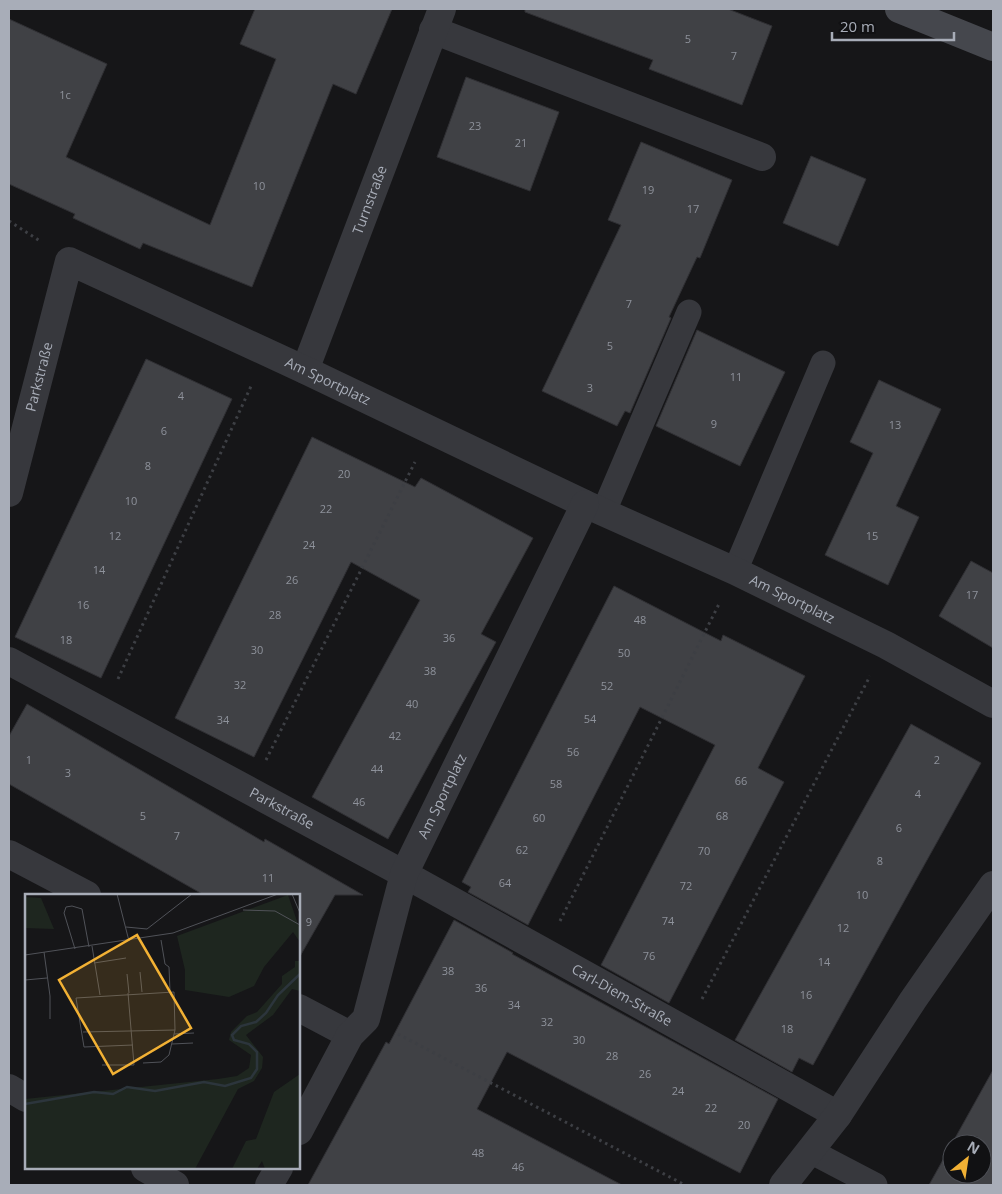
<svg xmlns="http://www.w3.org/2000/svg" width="1002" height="1194" font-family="'Open Sans',sans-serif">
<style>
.building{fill:#404145;stroke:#303034;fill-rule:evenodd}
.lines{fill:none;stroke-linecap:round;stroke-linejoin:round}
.path{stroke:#3d3f44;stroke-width:3;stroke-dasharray:2.5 4;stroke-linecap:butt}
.service{stroke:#37383d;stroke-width:25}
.minor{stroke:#37383d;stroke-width:28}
.secondary{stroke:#45474d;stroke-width:28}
.labels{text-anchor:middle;stroke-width:4;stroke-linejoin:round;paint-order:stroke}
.number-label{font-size:11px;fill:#8e929b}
.street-label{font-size:14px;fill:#a8adb8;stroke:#111113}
.inset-river{fill:none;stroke:#2c353c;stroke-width:2.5}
.inset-road{fill:none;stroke:#505258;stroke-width:1}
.view{fill:#f2b134;fill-opacity:0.15;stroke:#f2b134;stroke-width:2.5}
.inset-edge{fill:none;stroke:#a8adb8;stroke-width:2.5}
</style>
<rect width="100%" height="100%" fill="#161618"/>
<g class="building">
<polygon points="255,9 392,9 356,94 333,84 252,287 143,243 140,249 73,218 75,214 9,184 9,19 107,64 66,157 210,225 276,59 240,44"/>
<polygon points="525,9 728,9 772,26 742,105 649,69 653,60 525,12"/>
<polygon points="466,77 559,112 530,191 437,157"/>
<polygon points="641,142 732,180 700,258 697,257 669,317 671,318 630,413 625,411 617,426 542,391 621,225 608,220"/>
<polygon points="811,156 866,179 838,246 783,223"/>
<polygon points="697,330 785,372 740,466 656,426"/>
<polygon points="146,359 232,399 101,678 15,637"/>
<polygon points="879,380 941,409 896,506 919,517 888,585 825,555 873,453 850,442"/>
<polygon points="312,437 415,487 421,478 533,538 481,634 496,642 388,839 312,797 420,600 351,562 254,757 175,718"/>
<polygon points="971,561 993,573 993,648 939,616"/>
<polygon points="614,586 721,641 723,635 805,676 758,768 784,782 669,1003 601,965 715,745 640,707 528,925 468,892 471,887 462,882"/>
<polygon points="27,704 264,842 265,839 363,895 335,895 299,958 299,895 204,895 9,784 9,736"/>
<polygon points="911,724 981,763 813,1065 799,1058 792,1072 735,1040"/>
<polygon points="454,920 513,953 512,954 778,1099 740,1173 507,1052 477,1109 622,1185 308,1185 386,1042 389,1044"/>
<path d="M993,1070V1185H929L949,1149ZM952,1144H982V1174H952Z"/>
</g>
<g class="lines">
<g class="path">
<polyline points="9,221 40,241"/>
<polyline points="118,679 252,384"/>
<polyline points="266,760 415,462"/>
<polyline points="560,921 720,602"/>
<polyline points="702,999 870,676"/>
<polyline points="398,1034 685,1185"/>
</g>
<g class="service">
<polyline points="604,511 689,312"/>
<polyline points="735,571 823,363"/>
<polyline points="810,1151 875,1185"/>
</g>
<g class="minor">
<polyline points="433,30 762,157"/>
<path id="s1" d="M305,370L442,9"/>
<path id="s2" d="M9,493L69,261L305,370L585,504L735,571L886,645L993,704"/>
<path id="s3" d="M9,661L404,874L838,1115"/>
<polyline points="9,854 87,895"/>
<polyline points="299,1008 350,1035"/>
<polyline points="9,1088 26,1098"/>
<path id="s4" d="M299,1131L350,1035L366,1019L404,874L585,504"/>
<polyline points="145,1168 175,1185"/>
<polyline points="269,1185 279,1168"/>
<polyline points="783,1185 838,1115 913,1000 993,885"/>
</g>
<polyline class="secondary" points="899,9 993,47"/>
</g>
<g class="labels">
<g class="number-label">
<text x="688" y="43">5</text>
<text x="734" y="60">7</text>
<text x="65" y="99">1c</text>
<text x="475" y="130">23</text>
<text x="521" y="147">21</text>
<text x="259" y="190">10</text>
<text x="648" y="194">19</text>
<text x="693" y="213">17</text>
<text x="629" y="308">7</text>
<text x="610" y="350">5</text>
<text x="736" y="381">11</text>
<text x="590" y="392">3</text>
<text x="181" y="400">4</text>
<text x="714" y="428">9</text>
<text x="895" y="429">13</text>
<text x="164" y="435">6</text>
<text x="148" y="470">8</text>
<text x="344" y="478">20</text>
<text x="131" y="505">10</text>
<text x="326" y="513">22</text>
<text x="115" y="540">12</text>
<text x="872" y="540">15</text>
<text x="309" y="549">24</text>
<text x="99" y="574">14</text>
<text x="292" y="584">26</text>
<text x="972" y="599">17</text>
<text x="83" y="609">16</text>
<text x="275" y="619">28</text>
<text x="640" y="624">48</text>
<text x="449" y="642">36</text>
<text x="66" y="644">18</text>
<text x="257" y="654">30</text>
<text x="624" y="657">50</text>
<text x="430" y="675">38</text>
<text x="240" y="689">32</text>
<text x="607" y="690">52</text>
<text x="412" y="708">40</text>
<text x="590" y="723">54</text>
<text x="223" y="724">34</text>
<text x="395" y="740">42</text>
<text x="573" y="756">56</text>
<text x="29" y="764">1</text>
<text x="937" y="764">2</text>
<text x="377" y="773">44</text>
<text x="68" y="777">3</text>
<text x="741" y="785">66</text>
<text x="556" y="788">58</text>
<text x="918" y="798">4</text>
<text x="359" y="806">46</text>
<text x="143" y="820">5</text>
<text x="722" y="820">68</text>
<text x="539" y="822">60</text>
<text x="899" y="832">6</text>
<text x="177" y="840">7</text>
<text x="522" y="854">62</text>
<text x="704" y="855">70</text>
<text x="880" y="865">8</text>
<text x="268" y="882">11</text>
<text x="505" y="887">64</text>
<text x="686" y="890">72</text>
<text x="862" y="899">10</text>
<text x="668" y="925">74</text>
<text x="309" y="926">9</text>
<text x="843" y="932">12</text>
<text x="649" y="960">76</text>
<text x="824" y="966">14</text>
<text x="448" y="975">38</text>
<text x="481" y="992">36</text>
<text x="806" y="999">16</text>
<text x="514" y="1009">34</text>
<text x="547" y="1026">32</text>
<text x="787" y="1033">18</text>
<text x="579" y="1044">30</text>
<text x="612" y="1060">28</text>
<text x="645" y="1078">26</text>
<text x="678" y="1095">24</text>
<text x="711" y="1112">22</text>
<text x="744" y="1129">20</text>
<text x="478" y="1157">48</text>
<text x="518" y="1171">46</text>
</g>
<g class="street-label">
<text dy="5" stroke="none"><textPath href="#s1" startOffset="182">Turnstraße</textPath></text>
<text dy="5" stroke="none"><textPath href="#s2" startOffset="120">Parkstraße</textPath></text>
<text dy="5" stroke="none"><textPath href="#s2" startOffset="525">Am Sportplatz</textPath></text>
<text dy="5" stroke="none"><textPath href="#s2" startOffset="1038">Am Sportplatz</textPath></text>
<text dy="5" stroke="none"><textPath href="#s4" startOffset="368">Am Sportplatz</textPath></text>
<text dy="5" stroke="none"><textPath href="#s3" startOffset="310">Parkstraße</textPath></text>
<text dy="5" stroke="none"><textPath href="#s3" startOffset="698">Carl-Diem-Straße</textPath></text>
</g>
</g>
<g transform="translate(25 894)">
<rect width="275" height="275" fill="#161618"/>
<path d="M263,1L275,36V48L268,38L239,73L229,92L204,103L160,96V76L152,42ZM0,3L16,4L29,35L0,34ZM270,67H275V97L267,95L248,121L221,141L238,163L237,174L229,187L213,195L170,275H0V205L193,185L212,182L224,174L226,161L204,146L206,138L222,122L232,118L257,90V82L270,73ZM275,180V275H240L237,267L232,275H207L221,247L231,245L249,198Z" fill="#1e261f"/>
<path class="inset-river" d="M0,210L69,198L88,200L102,193L130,197L179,188L200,192L226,184L232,175V158L224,150L209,146L207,141L216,132L231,128L241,119L253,101L275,80"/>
<path class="inset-road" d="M92,0L104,47M267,0L275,19M218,16L250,17L275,31M101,33L122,35L167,0M136,46L140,70L144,73L145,97M67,52L75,101M50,55L39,19L41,13L47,12L57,15L64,53M19,58L25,102V125M0,61L148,39L253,0M69,69L101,64M115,78L117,98M102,80L104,99M0,86L22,84M58,138L150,136M149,140L169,139M147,150L168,149M108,151L59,153L51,104L149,98L150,136L144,161L136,168L118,169M77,171H109L103,99"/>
<path class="view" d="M112,41L166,134L88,180L34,86Z"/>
<rect width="275" height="275" class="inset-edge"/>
</g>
<rect width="1002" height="1194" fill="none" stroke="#a8adb8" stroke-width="20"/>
<g transform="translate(967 1159) rotate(30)"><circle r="24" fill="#111113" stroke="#4d4f55"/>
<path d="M0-4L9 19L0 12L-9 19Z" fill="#f2b134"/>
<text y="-8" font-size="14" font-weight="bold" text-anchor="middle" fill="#a8adb8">N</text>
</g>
<path d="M832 32v8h122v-8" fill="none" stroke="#a8adb8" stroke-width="2.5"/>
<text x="840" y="32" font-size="15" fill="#a8adb8" stroke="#111113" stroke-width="4" paint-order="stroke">20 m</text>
</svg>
